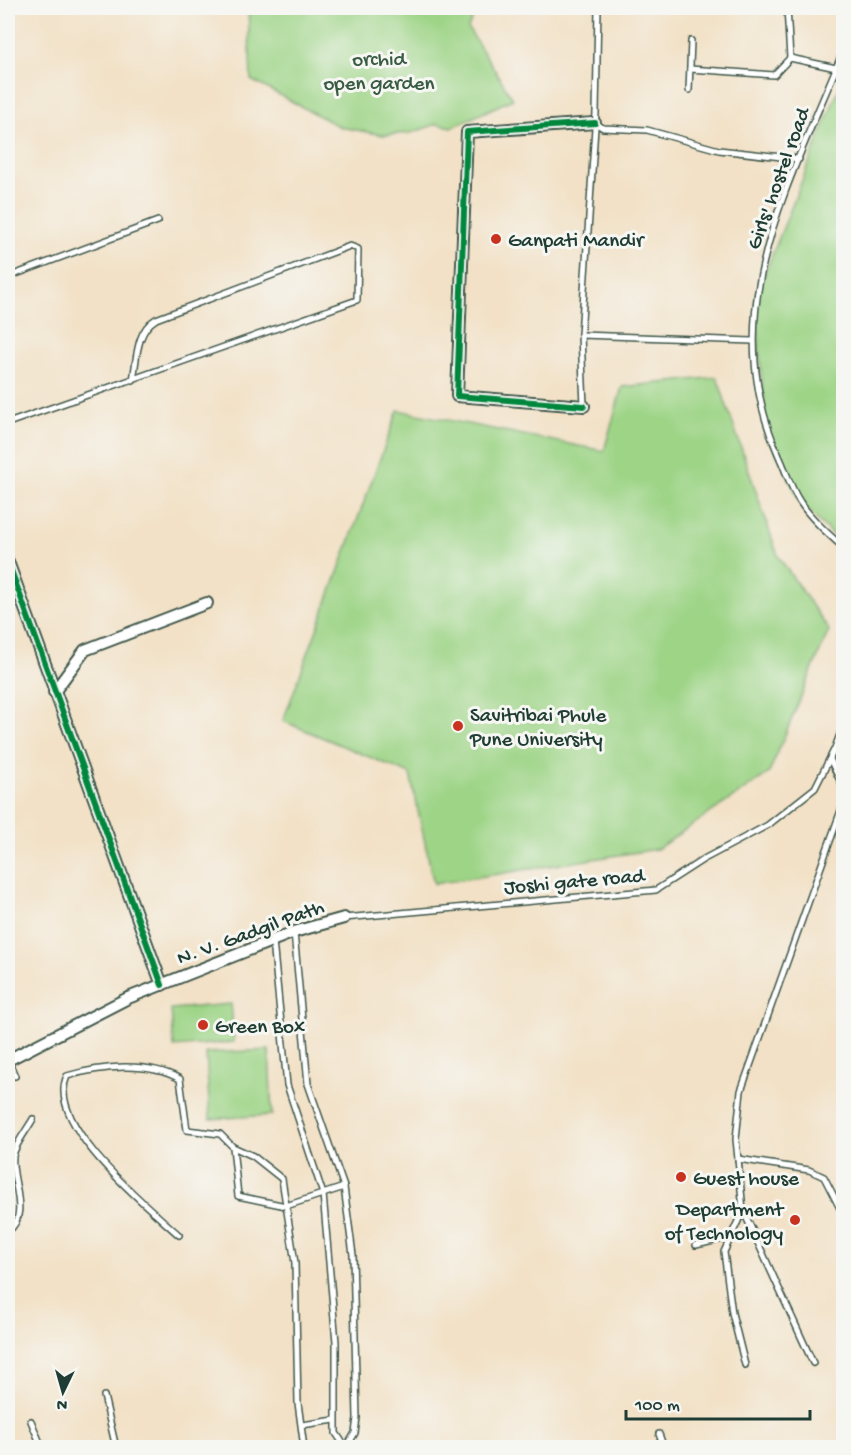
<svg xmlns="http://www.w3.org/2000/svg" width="851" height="1455" font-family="'Gochi Hand',sans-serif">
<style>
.green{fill:#9dd486;stroke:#5e885d;stroke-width:1.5}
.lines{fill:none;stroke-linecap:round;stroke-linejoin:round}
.service-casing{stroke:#3f564a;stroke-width:8}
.minor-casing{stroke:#3f564a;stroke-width:14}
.service{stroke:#fff;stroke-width:5}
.minor{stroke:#fff;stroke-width:10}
.cycleway-casing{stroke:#f6f6f2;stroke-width:10}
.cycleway{stroke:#00873e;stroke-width:6}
.poi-dot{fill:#c8321e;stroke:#f6f6f2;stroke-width:2}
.labels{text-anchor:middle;stroke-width:6;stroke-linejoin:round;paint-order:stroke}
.park-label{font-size:21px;fill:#385b44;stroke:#f6f6f2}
.street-label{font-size:21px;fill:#1f3d34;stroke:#f6f6f2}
.poi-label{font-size:21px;fill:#1f3d34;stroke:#f6f6f2;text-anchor:start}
</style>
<rect width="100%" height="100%" fill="#f6f6f2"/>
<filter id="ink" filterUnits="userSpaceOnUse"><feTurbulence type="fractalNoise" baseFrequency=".0167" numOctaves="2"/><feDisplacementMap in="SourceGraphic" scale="12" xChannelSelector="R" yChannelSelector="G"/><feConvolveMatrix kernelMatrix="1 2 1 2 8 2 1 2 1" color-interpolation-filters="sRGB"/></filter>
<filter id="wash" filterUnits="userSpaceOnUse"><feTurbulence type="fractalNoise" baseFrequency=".008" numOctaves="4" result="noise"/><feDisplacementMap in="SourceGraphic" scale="24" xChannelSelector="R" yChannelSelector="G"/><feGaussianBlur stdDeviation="1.35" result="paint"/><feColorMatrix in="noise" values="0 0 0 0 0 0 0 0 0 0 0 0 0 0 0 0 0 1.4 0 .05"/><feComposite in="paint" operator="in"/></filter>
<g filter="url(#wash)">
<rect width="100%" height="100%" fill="#f2e1c6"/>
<g class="green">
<polygon points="248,8 478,8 468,28 513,99 452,127 437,124 411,133 383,135 340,127 251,80"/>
<polygon points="843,78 843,546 800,502 766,428 755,298"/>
<polygon points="717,377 778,556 829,630 769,773 657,849 434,884 410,774 283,721 398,410 604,451 622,387"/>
<polygon points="231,1004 234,1042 174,1047 171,1009"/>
<polygon points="269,1050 272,1115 210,1119 206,1053"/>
</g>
</g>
<g filter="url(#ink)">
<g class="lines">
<defs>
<g id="service">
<polyline points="787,8 790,58"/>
<path d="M844,49C790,183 714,312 779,456C786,471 791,489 800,502C811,519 829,535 844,548"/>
<polyline points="690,69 774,75 790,58 836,68"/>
<polyline points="689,90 691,41"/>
<polyline points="595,123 603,128 647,130 719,150 799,159"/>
<polyline points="8,277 158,221"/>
<polyline points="581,335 752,341"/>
<polyline points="584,406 581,335 596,113 598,8"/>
<path d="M8,423L357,300L358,249L350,246L156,319C136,331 137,358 133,380"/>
<polyline points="830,759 844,789"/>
<polyline points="344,918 656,890 704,859 768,825 815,788 835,748 844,724"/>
<polyline points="294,932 308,1084 344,1187 353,1255 357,1418 355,1433 346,1448"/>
<polyline points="273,941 287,1085 323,1194 336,1342 336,1433 346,1448"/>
<polyline points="8,1060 15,1076"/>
<polyline points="233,1147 253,1156 282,1179 295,1263 298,1403 304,1448"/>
<polyline points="738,1159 809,1170 824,1177 844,1216"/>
<polyline points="743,1210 724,1252 732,1313 745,1365"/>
<path d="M8,1231C31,1215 10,1179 13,1156C15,1144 27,1130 33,1119"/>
<path d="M179,1235C146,1205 45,1124 67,1076C101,1066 148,1061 180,1079L187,1130L220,1134L233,1147L238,1196L286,1206L344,1187"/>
<polyline points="696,1245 731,1237"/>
<polyline points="813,1363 743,1210 736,1139 741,1091 844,802"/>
<polyline points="104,1396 116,1448"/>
<polyline points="31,1421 42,1448"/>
<polyline points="302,1425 335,1420"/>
<polyline points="659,1434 664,1448"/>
</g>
<g id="minor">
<polyline points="584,406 457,396 467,132 595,123"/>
<polyline points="8,562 162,985"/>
<polyline points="54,692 85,650 207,603"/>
<polyline points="8,1060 128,998 294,932 344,918"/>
</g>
</defs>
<use href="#service" class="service-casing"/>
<use href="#minor" class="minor-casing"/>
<use href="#service" class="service"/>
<use href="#minor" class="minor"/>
<defs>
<g id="cycleway">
<polyline points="584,406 457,396 467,132 595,123"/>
<polyline points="8,562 162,985"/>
</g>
</defs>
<use href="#cycleway" class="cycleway-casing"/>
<use href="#cycleway" class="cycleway"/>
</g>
</g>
<g class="poi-dot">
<circle cx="496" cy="239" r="6"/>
<circle cx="458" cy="726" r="6"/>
<circle cx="203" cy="1025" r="6"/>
<circle cx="681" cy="1177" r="6"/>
<circle cx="795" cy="1220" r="6"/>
</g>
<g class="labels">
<g class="park-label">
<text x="379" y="65">orchid<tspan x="379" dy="24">open garden</tspan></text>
</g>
<g class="street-label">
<text transform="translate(777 178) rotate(-70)" y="7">Girls' hostel road</text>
<text transform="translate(574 880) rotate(-5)" y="7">Joshi gate road</text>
<text transform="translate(250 931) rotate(-20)" y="7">N. V. Gadgil Path</text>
</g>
<g class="poi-label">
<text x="508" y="246">Ganpati Mandir</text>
<text x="470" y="721">Savitribai Phule<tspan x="470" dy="24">Pune University</tspan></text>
<text x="215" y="1032">Green Box</text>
<text x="693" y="1184">Guest house</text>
<text x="783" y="1215" text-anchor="end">Department<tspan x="783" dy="24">of Technology</tspan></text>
</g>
</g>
<rect width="851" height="1455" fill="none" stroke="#f6f6f2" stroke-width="30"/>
<g transform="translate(63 1392) rotate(185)" stroke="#f6f6f2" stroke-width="4.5" paint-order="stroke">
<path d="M0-4.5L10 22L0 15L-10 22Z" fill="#1f3d34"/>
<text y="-9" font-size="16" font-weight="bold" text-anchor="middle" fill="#1f3d34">N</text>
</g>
<path d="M626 1410v9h184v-9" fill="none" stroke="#1f3d34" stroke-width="3"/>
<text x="635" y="1410" font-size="18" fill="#1f3d34" stroke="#f6f6f2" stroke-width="4.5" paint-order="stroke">100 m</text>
</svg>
